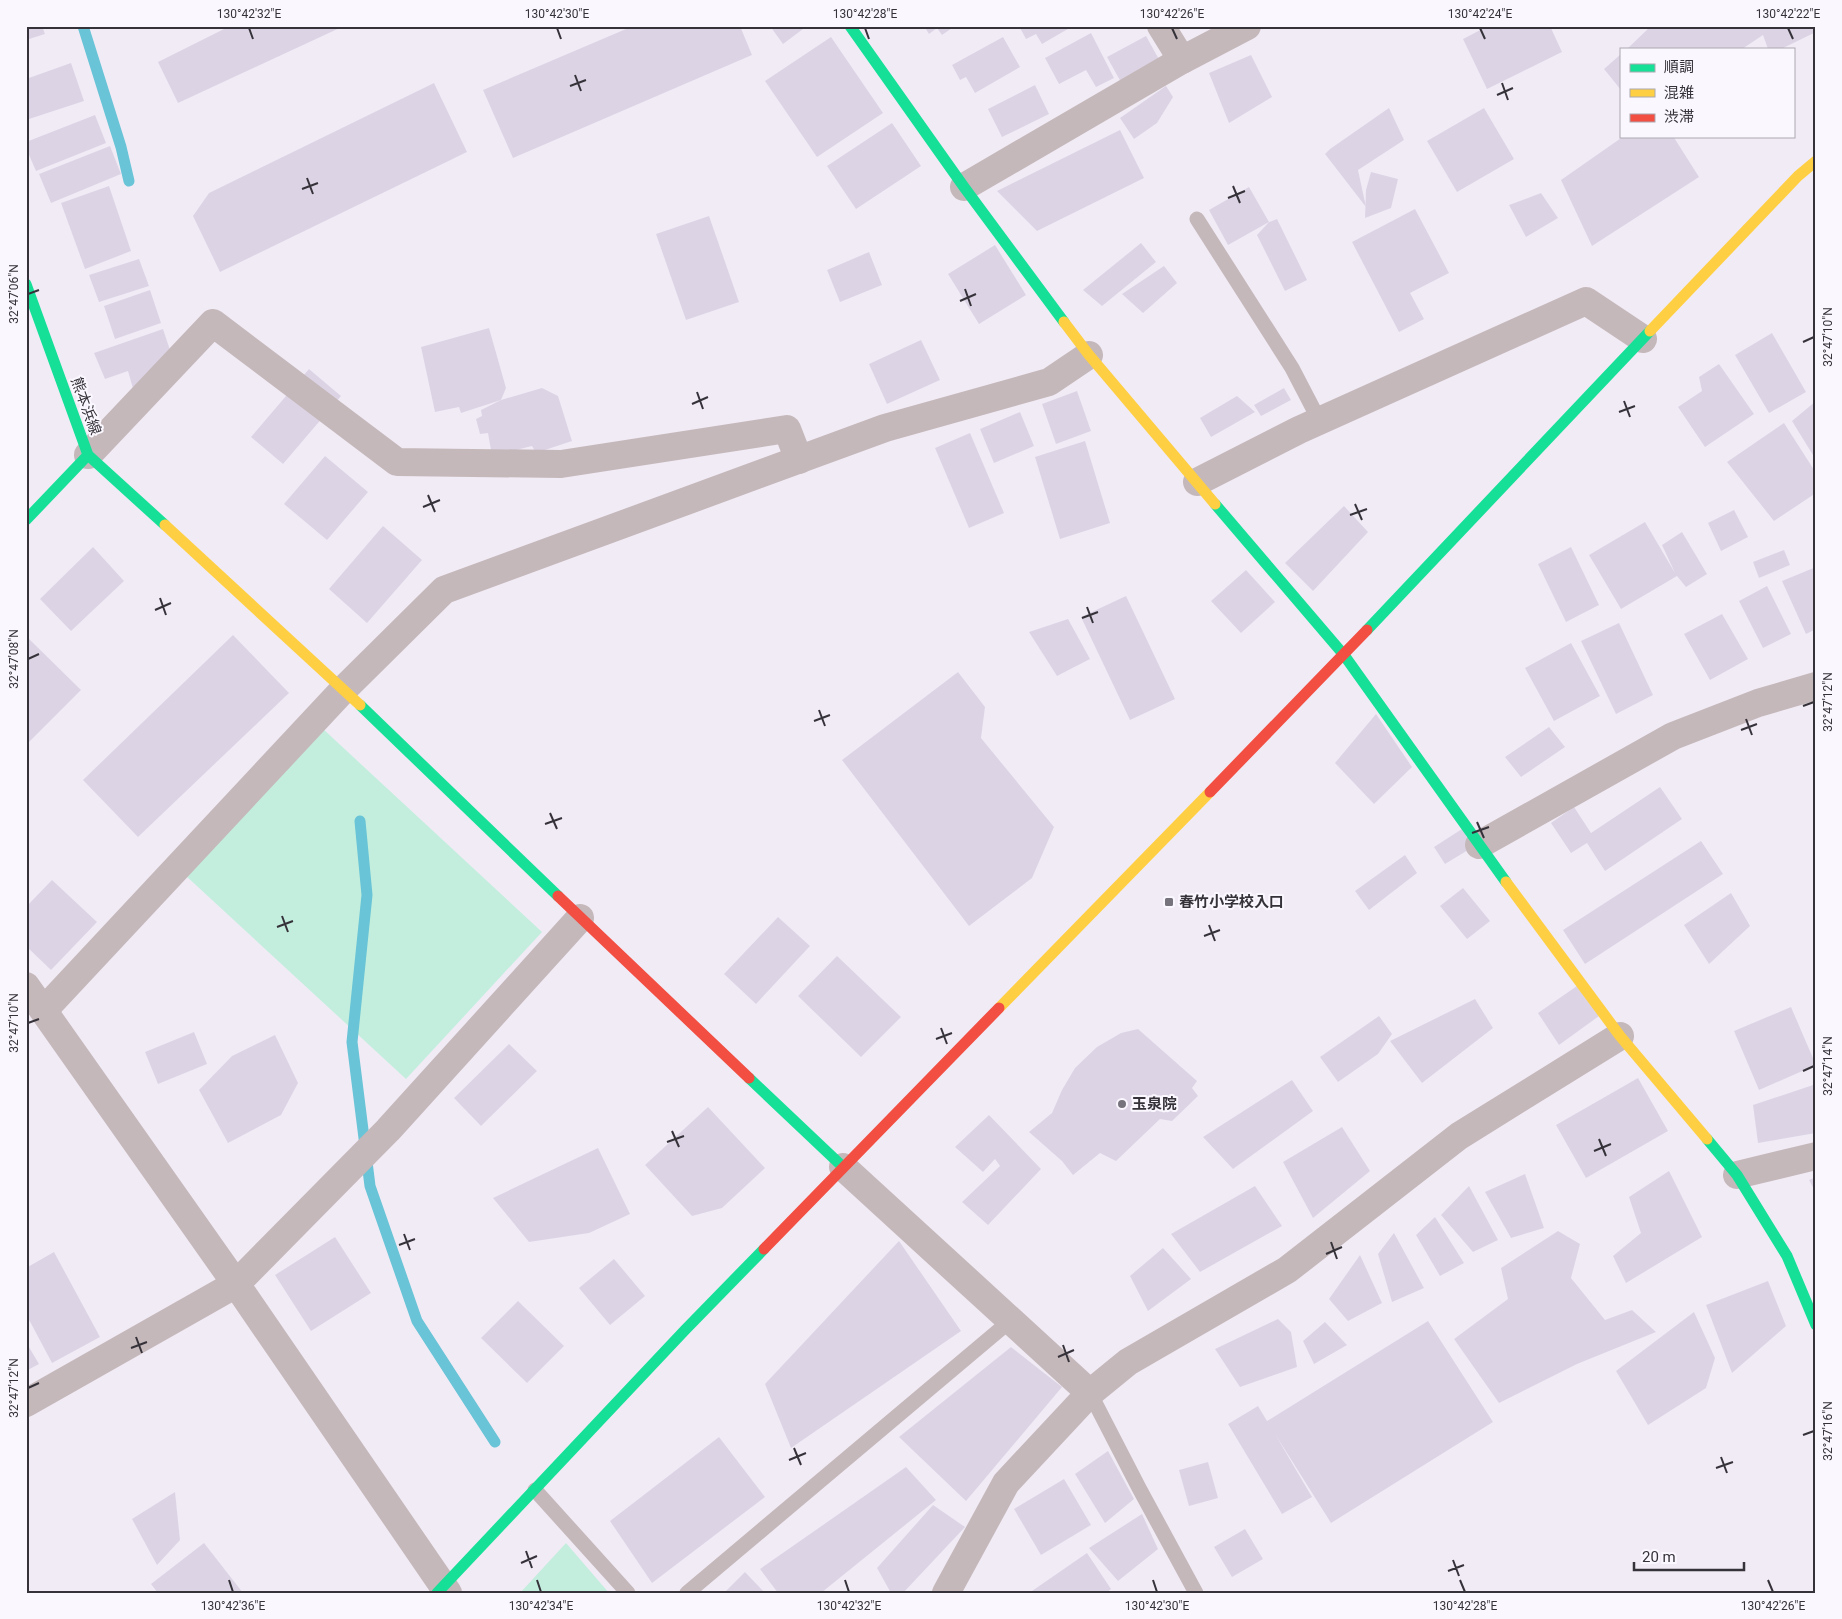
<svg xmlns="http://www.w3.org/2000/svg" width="1842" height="1619" font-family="Roboto,'Noto Sans JP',sans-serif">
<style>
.green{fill:#c3eedd}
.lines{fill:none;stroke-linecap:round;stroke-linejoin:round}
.stream{stroke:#68c4d6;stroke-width:11}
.building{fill:#dcd4e5}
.lane{stroke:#c5b8ba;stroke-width:15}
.street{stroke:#c5b8ba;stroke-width:28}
.fast{stroke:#16e098;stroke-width:11}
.slow{stroke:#ffcf43;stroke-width:11}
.jam{stroke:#f24e42;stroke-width:11}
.ticks{fill:none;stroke:#36323a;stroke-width:2}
.poi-dot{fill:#77737c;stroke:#fbf7ff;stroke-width:2}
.labels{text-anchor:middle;stroke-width:4;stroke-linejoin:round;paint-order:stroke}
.street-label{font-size:15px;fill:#36323a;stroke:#fbf7ff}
.poi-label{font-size:15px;font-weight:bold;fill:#36323a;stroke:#fbf7ff;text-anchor:start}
.neatline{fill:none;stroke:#36323a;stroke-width:2}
.ticks-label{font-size:12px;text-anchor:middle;fill:#36323a}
</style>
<rect width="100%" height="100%" fill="#f1ebf6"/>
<g class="green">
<polygon points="322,728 542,932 406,1079 185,875"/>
<polygon points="566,1543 609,1593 520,1593"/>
</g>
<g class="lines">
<g class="stream">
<polyline points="83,26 121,147 129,181"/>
<polyline points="360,821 367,895 352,1042 370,1186 417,1321 495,1442"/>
</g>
</g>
<g class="building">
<polygon points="26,26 42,26 45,34 26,40"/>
<polygon points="230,26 344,26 178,103 158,62"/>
<polygon points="633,26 740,26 752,55 513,158 483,90"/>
<polygon points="770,26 807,26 783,44"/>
<polygon points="924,26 955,26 942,35 937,28 929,34"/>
<polygon points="1019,26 1073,26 1042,44 1036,34 1026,39"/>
<polygon points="1488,26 1550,26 1562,52 1487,89 1463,39"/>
<polygon points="1651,26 1816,26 1816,32 1781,49 1768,49 1763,35 1742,49 1627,49"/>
<polygon points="1091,33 1114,78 1096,87 1086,70 1059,84 1045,58"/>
<polygon points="1146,36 1161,63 1122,84 1107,57"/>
<polygon points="831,37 883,113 817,157 765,81"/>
<polygon points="1003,37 1020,67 975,93 966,77 960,80 952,65"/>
<polygon points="1621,54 1621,90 1604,69"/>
<polygon points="1251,55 1272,97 1229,123 1209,73"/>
<polygon points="71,63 84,101 26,120 26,79"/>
<polygon points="434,83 467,152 220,272 193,216 209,193"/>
<polygon points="1035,85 1049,114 1002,137 988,109"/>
<polygon points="1166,86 1173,97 1157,123 1134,139 1120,118"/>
<polygon points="1389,108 1404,140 1358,170 1366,207 1325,154 1330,149"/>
<polygon points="1484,108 1514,159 1457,192 1427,141"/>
<polygon points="95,115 106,143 36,171 26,148 26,142"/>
<polygon points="892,123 921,166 856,209 827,166"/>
<polygon points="1120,130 1144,178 1037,231 997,191"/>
<polygon points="1624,136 1673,136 1699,177 1592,246 1561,180"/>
<polygon points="110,146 121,174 51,203 39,174"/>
<polygon points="1371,172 1398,179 1391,208 1365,218 1366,190"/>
<polygon points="109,186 131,251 85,269 61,203"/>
<polygon points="1249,187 1269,222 1228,245 1209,210"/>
<polygon points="1541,193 1558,218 1526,237 1509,205"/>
<polygon points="1415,209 1449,273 1410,293 1424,319 1399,332 1352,242"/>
<polygon points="709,216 739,302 686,320 656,234"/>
<polygon points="1277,219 1307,280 1285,291 1257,235 1269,222"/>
<polygon points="1141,243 1156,262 1102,306 1083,290"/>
<polygon points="995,245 1026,295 979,324 948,274"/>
<polygon points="869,252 882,285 840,302 827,270"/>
<polygon points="139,259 149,286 99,302 89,275"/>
<polygon points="1164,266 1177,283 1143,313 1122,294"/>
<polygon points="150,290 161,323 115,339 104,306"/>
<polygon points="489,328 506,388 501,400 461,413 459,407 435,412 421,347"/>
<polygon points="163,329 171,353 134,392 128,371 105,379 94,353"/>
<polygon points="1772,333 1806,392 1769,413 1735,355"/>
<polygon points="921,340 940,380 887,404 869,364"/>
<polygon points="1719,364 1754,414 1705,447 1678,407 1702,391 1699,377"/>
<polygon points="309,369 341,396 283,464 251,437"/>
<polygon points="542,388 558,396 572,441 536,453 532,446 492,456 488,433 480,434 476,419 482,416 481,410 501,400"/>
<polygon points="1284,388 1291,400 1261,416 1254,405"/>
<polygon points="1077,391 1091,431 1056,444 1042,404"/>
<polygon points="1237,396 1255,412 1211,437 1200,418"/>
<polygon points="1816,401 1816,460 1792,421"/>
<polygon points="1020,412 1034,446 994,463 980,429"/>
<polygon points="1784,423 1816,473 1816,493 1774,521 1727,462"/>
<polygon points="970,433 1004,513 969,528 935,448"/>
<polygon points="1085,441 1110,523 1060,539 1035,457"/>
<polygon points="325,456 368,492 327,540 284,504"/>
<polygon points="1344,506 1368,532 1313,591 1285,563"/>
<polygon points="1734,510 1748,537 1721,551 1708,523"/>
<polygon points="1645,522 1675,573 1662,545 1682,532 1707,574 1686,587 1677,576 1621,609 1589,555"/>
<polygon points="383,526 422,560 367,623 329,589"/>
<polygon points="93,547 124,581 71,631 40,599"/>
<polygon points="1571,547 1599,605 1566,622 1538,564"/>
<polygon points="1784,550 1790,565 1759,578 1753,562"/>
<polygon points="1816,567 1816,629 1806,634 1782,581"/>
<polygon points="1246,570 1275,602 1241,633 1211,601"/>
<polygon points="1767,586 1791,634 1763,648 1739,601"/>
<polygon points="1126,596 1175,699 1130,720 1081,617"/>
<polygon points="1722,614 1748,659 1710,680 1684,634"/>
<polygon points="1068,619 1090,659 1057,676 1029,632"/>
<polygon points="1619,623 1653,695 1616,714 1581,641"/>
<polygon points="233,635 289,693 138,837 83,780"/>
<polygon points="26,636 81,690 26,745"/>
<polygon points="1571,643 1600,696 1554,721 1525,668"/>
<polygon points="958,672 985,707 981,738 1054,827 1032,878 969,926 842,760"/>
<polygon points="1376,714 1412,767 1374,804 1335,763"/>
<polygon points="1549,727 1565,747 1521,777 1505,757"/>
<polygon points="1660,787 1682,819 1605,871 1587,843 1571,853 1551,823 1574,807 1591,833"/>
<polygon points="1462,829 1473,847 1445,864 1434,847"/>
<polygon points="1701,841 1723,874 1585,964 1563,930"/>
<polygon points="1405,855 1417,873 1369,910 1355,891"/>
<polygon points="52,880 97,922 51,970 26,946 26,907"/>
<polygon points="1463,888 1490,921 1467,939 1440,906"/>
<polygon points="1731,893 1750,926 1709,964 1684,925"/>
<polygon points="778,917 810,946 756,1004 724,974"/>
<polygon points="837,956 901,1017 861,1057 798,996"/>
<polygon points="1577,986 1599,1016 1559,1045 1538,1013"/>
<polygon points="1475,999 1493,1028 1422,1083 1390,1041"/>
<polygon points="1791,1007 1816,1065 1759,1090 1734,1031"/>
<polygon points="1379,1016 1392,1034 1378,1054 1338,1082 1320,1057"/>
<polygon points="1138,1029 1197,1081 1192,1088 1198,1096 1172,1121 1160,1119 1116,1161 1100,1153 1073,1175 1062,1161 1029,1132 1052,1113 1062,1090 1075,1068 1097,1047 1121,1033"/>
<polygon points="194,1032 207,1064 158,1084 145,1052"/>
<polygon points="275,1035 298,1083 281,1115 228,1143 199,1090 232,1056"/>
<polygon points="509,1044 537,1071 481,1126 454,1098"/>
<polygon points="1638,1078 1668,1131 1586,1178 1556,1125"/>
<polygon points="1292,1080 1313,1111 1233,1169 1203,1137"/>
<polygon points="1816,1084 1816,1133 1758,1143 1753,1105"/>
<polygon points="708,1107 765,1168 722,1208 692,1216 645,1165"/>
<polygon points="989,1115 1041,1169 988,1225 962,1202 1000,1166 995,1159 983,1172 955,1147"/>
<polygon points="1342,1127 1370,1171 1313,1218 1283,1162"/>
<polygon points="598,1148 630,1214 589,1233 529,1242 493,1198"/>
<polygon points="1669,1171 1702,1237 1626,1283 1613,1256 1641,1233 1629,1197"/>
<polygon points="1525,1174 1544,1228 1511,1238 1485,1192"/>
<polygon points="1816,1177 1816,1193 1809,1180"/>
<polygon points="1255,1186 1282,1226 1200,1272 1171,1234"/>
<polygon points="1469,1186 1498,1240 1473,1252 1441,1215"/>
<polygon points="1435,1217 1464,1263 1440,1276 1416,1235"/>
<polygon points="1558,1231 1580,1244 1571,1278 1605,1320 1632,1310 1656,1332 1577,1364 1499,1403 1454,1339 1508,1299 1501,1268"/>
<polygon points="1394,1233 1424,1288 1392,1302 1378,1254"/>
<polygon points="335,1237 371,1293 311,1331 275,1275"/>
<polygon points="899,1241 961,1331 791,1448 765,1384"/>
<polygon points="1163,1248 1191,1279 1148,1311 1130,1276"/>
<polygon points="54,1252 100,1337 52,1363 26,1314 26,1268"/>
<polygon points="1360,1255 1382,1303 1348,1321 1329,1299"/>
<polygon points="614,1259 645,1296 610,1325 579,1288"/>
<polygon points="1768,1281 1786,1326 1732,1373 1706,1305"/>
<polygon points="518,1301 564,1346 527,1383 481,1338"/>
<polygon points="1694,1312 1715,1358 1706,1388 1648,1425 1616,1371"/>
<polygon points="1278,1319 1291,1332 1297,1367 1240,1387 1215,1349"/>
<polygon points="1428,1321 1493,1422 1331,1523 1275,1434 1312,1497 1282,1514 1228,1424 1258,1406 1267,1421"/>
<polygon points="1325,1322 1347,1345 1314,1364 1303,1341"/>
<polygon points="26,1342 39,1364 26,1371"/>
<polygon points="1011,1347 1062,1387 966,1501 899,1437"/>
<polygon points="719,1437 765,1497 652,1583 610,1521"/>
<polygon points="1108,1451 1134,1499 1105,1523 1075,1474"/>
<polygon points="1208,1462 1218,1498 1189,1506 1179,1470"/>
<polygon points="906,1467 936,1500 821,1593 778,1593 760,1569"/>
<polygon points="1064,1479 1091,1525 1041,1555 1014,1509"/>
<polygon points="175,1492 180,1540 157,1565 132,1519"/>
<polygon points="933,1505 965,1527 903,1593 891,1593 877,1568"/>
<polygon points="1142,1514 1158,1549 1118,1581 1089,1548"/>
<polygon points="1245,1529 1263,1559 1232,1577 1214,1547"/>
<polygon points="204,1543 243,1593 158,1593 151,1584"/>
<polygon points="1087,1553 1111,1589 1106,1593 1034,1593 1032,1591"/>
<polygon points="745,1572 765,1593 724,1593"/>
</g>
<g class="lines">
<g class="lane">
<polyline points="1197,219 1292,368 1319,420"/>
<polyline points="1090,1393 1139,1488 1196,1593"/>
<polyline points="535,1490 628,1593"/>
<polyline points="687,1593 1010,1321"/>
</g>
<g class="street">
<polyline points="1161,26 1182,60"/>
<polyline points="964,187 1182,60 1247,26"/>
<polyline points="88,455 213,323 397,462 561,464 787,429 799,460"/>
<polyline points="1197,482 1299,430 1586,301 1643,339"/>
<polyline points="1479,845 1673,736 1758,703 1816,686"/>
<polyline points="26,986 236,1284 448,1593"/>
<polyline points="44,1010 344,689 444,590 885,428 1049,382 1089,355"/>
<polyline points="843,1167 1090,1393"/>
<polyline points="1737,1175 1816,1156"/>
<polyline points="26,1403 236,1284 388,1130 580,918"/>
<polyline points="946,1593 1006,1483 1090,1393 1128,1362 1287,1270 1459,1136 1620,1036"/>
</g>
<g class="fast">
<polyline points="850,26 964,187 1064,322"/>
<polyline points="26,284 88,455 165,525"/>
<polyline points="1215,504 1344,655 1506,882"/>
<polyline points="26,520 88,455"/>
<polyline points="1367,630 1650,331"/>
<polyline points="360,705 558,896"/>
<polyline points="749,1078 843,1167"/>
<polyline points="1707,1139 1737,1175 1787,1256 1816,1325"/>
<polyline points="437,1593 685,1330 764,1249"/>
</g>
<g class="slow">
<polyline points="1064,322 1089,355 1215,504"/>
<polyline points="1650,331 1798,176 1816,161"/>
<polyline points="165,525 360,705"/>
<polyline points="1506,882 1620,1036 1707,1139"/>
<polyline points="999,1008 1210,792"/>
</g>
<g class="jam">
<polyline points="1210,792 1367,630"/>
<polyline points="558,896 749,1078"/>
<polyline points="764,1249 999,1008"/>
</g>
</g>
<path class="ticks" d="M249,28L253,39M557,28L561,39M865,28L869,39M1172,28L1177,39M1480,28L1485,39M1788,28L1793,39M575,75L581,91M1502,83L1508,100M570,86L586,80M1497,95L1513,88M307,178L313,194M1233,186L1240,203M302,189L318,183M1228,198L1245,191M965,289L971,306M28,294L39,290M960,301L976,294M1803,342L1814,337M697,392L703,409M1624,401L1630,417M692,404L708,397M1619,412L1635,406M428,495L435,512M1355,504L1362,520M423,507L440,500M1350,515L1367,509M160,598L166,615M1087,607L1093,623M155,610L171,603M1082,618L1098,612M28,659L39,654M1803,706L1814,702M819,710L825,726M1746,719L1752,735M814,721L830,715M1741,730L1757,724M550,813L557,829M1477,822L1484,838M545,824L562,818M1472,833L1489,827M282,916L288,932M1209,925L1215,941M277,927L293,921M1204,936L1220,930M28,1023L39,1019M941,1028L947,1044M936,1039L952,1033M1803,1071L1814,1066M672,1131L679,1147M1599,1139L1606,1156M667,1142L684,1136M1594,1151L1611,1144M404,1234L410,1250M1331,1242L1337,1259M399,1245L415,1239M1326,1254L1342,1247M136,1337L142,1353M1063,1345L1069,1362M131,1348L147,1342M1058,1357L1074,1350M28,1388L39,1383M1803,1435L1814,1431M794,1448L801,1465M1721,1457L1727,1473M789,1460L806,1453M1716,1468L1733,1462M526,1551L532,1568M1453,1560L1459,1576M521,1563L537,1556M1448,1571L1464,1565M229,1580L233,1592M537,1580L541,1592M845,1580L849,1592M1153,1580L1157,1592M1460,1580L1465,1592M1768,1580L1773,1592"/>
<g class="poi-dot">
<rect x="1164" y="897" width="10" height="10" rx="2.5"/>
<circle cx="1122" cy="1104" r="5"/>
</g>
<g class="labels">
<g class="street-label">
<text transform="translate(86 406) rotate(70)" y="5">熊本浜線</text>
</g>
<g class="poi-label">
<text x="1179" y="907">春竹小学校入口</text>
<text x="1132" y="1109">玉泉院</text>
</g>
</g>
<rect width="1842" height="1619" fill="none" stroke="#fbf7ff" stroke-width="55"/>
<rect x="1620" y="48" width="175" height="90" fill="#fbf7ff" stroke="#aca8b0"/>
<rect x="1630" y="64" width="25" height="8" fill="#16e098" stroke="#aca8b0"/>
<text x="1664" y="72" font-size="15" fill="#36323a">順調</text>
<rect x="1630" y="89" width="25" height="8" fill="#ffcf43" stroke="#aca8b0"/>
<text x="1664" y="98" font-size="15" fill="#36323a">混雑</text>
<rect x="1630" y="114" width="25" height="8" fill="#f24e42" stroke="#aca8b0"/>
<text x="1664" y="122" font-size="15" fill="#36323a">渋滞</text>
<path d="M1634 1562v8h110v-8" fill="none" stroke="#36323a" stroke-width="2.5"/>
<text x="1642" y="1562" font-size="15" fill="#36323a" stroke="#fbf7ff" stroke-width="4" paint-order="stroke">20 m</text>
<rect x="28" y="28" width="1786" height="1564" class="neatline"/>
<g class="ticks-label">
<text x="249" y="18">130°42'32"E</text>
<text x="557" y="18">130°42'30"E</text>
<text x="865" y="18">130°42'28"E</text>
<text x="1172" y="18">130°42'26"E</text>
<text x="1480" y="18">130°42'24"E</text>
<text x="1788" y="18">130°42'22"E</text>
<text transform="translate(14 294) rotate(-90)" y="4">32°47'06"N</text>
<text transform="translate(1828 337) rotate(-90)" y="4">32°47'10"N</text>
<text transform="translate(14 659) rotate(-90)" y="4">32°47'08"N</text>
<text transform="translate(1828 702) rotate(-90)" y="4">32°47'12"N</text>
<text transform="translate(14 1023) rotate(-90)" y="4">32°47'10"N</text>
<text transform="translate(1828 1066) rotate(-90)" y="4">32°47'14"N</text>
<text transform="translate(14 1388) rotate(-90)" y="4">32°47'12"N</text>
<text transform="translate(1828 1431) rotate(-90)" y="4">32°47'16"N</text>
<text x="233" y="1610">130°42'36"E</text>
<text x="541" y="1610">130°42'34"E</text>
<text x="849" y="1610">130°42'32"E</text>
<text x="1157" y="1610">130°42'30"E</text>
<text x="1465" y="1610">130°42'28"E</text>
<text x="1773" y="1610">130°42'26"E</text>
</g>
</svg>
